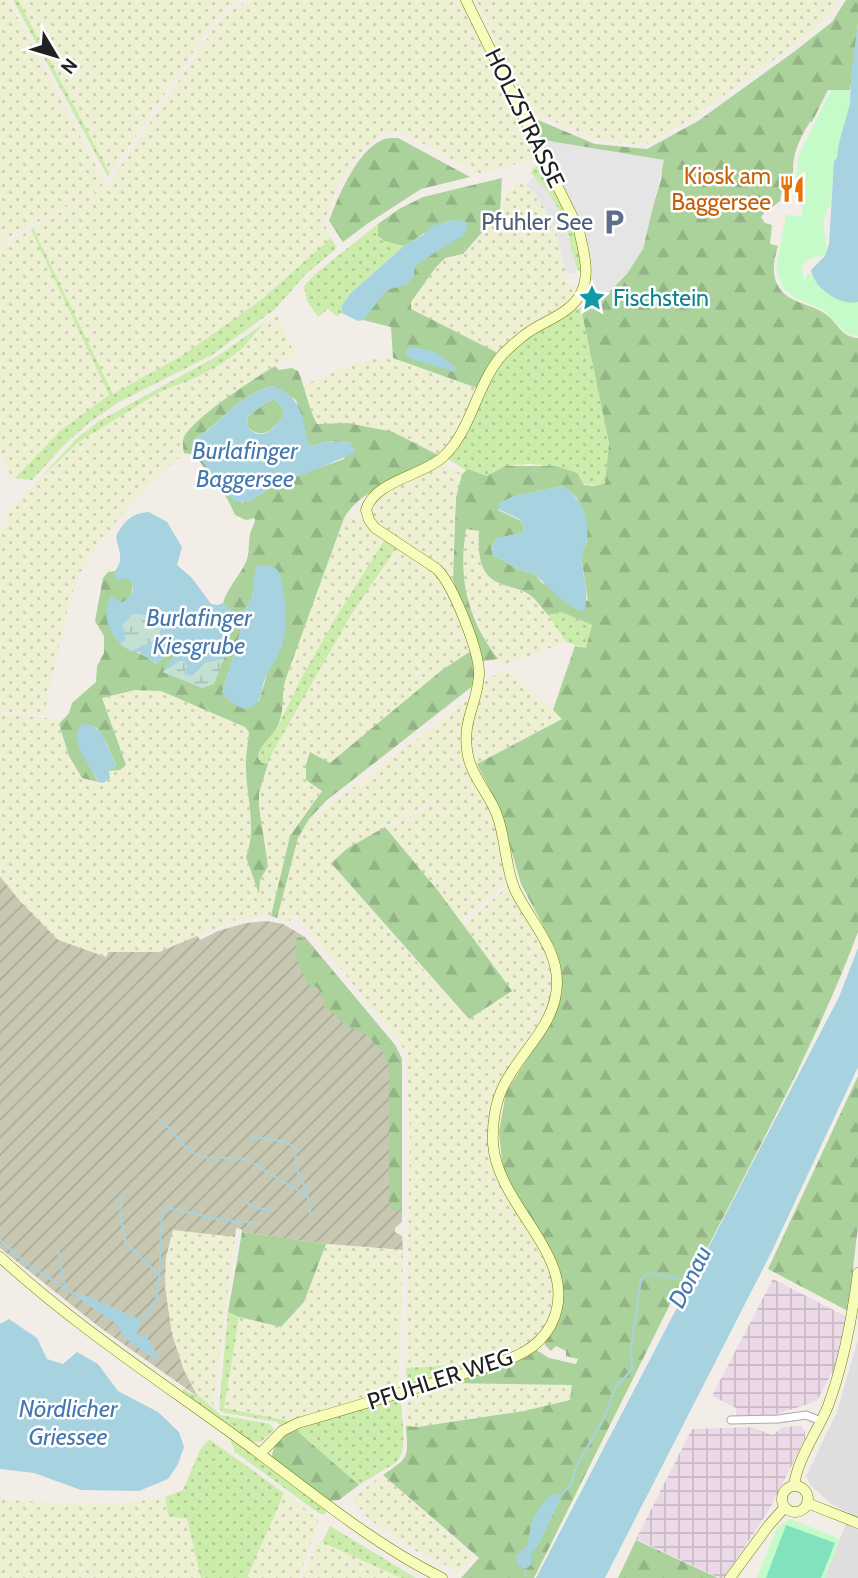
<svg xmlns="http://www.w3.org/2000/svg" width="858" height="1578" font-family="Cabin,sans-serif">
<style>
.residential{fill:#dfdede}
.industrial{fill:url(#industrial-grid)}
.construction{fill:url(#construction-furrows)}
.farmland{fill:url(#farmland-dots)}
.grass{fill:url(#grass-dots)}
.forest{fill:url(#forest-firs);fill-rule:evenodd}
.wetland{fill:url(#wetland-marsh)}
.park{fill:#c4fbc9}
.pitch{fill:#83e2be}
.parking{fill:#e5e5e5}
.water{fill:#a7d3e0;fill-rule:evenodd}
.lines{fill:none;stroke-linecap:round;stroke-linejoin:round}
.stream{stroke:#a7d3e0;stroke-width:2}
.street-casing{stroke:#a8a8a8;stroke-width:9}
.secondary-casing{stroke:#707f01;stroke-width:11}
.street{stroke:#fff;stroke-width:7}
.secondary{stroke:#f8fcbb;stroke-width:10}
.labels{text-anchor:middle;stroke-width:5;stroke-linejoin:round;paint-order:stroke}
.street-label{font-size:23px;fill:#212121;stroke:#fff}
.food-label{font-size:23px;fill:#c56008;stroke:#fff;text-anchor:end}
.service-label{font-size:23px;fill:#4e5e75;stroke:#fff;text-anchor:end}
.culture-label{font-size:23px;fill:#0d838f;stroke:#fff;text-anchor:start}
.water-label{font-size:24px;font-style:italic;fill:#4679ad;stroke:#fff}
</style>
<defs>
<pattern id="industrial-grid" width="8" height="8" patternUnits="userSpaceOnUse" patternTransform="scale(1.75)"><rect width="8" height="8" fill="#ebd9e7"/><path d="M0 4h8M4 0v8" fill="none" stroke="#c9bac6"/></pattern>
<pattern id="construction-furrows" width="10" height="10" patternUnits="userSpaceOnUse" patternTransform="scale(1.75)"><rect width="10" height="10" fill="#c7c7b2"/><path d="M-1 1l2-2M0 10L10 0M9 11l2-2" fill="none" stroke="#abab99"/></pattern>
<pattern id="farmland-dots" width="8" height="8" patternUnits="userSpaceOnUse" patternTransform="scale(1.75)"><rect width="8" height="8" fill="#eef0d3"/><path d="M2 2h.1M6 6h.1" fill="none" stroke="#ccceb5" stroke-width="1.8" stroke-linecap="round"/></pattern>
<pattern id="grass-dots" width="8" height="8" patternUnits="userSpaceOnUse" patternTransform="scale(1.75)"><rect width="8" height="8" fill="#ccecac"/><path d="M2 2h.1M6 6h.1" fill="none" stroke="#afca94" stroke-width="1.8" stroke-linecap="round"/></pattern>
<pattern id="forest-firs" width="22" height="20" patternUnits="userSpaceOnUse" patternTransform="scale(1.75)"><rect width="22" height="20" fill="#abd29b"/><path d="M5 1l3.5 6h-7zM16 11l3.5 6h-7z" fill="#93b485"/></pattern>
<pattern id="wetland-marsh" width="20" height="14" patternUnits="userSpaceOnUse" patternTransform="scale(1.75)"><rect width="20" height="14" fill="#c4e0d3"/><path d="M1 5h8M5 5V1M11 12h8M15 12V8" fill="none" stroke="#a8c0b5"/></pattern>
</defs>
<rect width="100%" height="100%" fill="#f2eee7"/>
<polygon class="residential" points="858,1339 858,1578 825,1578 850,1513 833,1505 810,1485 806,1476 837,1412"/>
<g class="industrial">
<polygon points="773,1279 847,1317 836,1372 831,1374 817,1401 768,1417 736,1418 736,1408 712,1396"/>
<polygon points="801,1426 805,1432 805,1439 769,1510 724,1578 719,1578 636,1539 692,1429 751,1427 773,1435 782,1427"/>
</g>
<polygon class="construction" points="0,876 20,901 106,957 108,952 159,952 197,935 200,940 218,931 246,923 266,921 283,924 305,937 395,1045 402,1059 402,1222 395,1228 395,1232 402,1236 403,1250 326,1244 242,1232 241,1229 236,1228 235,1237 173,1231 166,1258 165,1285 172,1334 184,1370 198,1397 98,1326 0,1248"/>
<g class="farmland">
<polygon points="0,0 8,0 104,181 101,187 92,193 0,242"/>
<polygon points="18,0 240,0 228,7 213,23 110,174"/>
<polygon points="248,0 461,0 535,156 534,159 479,174 400,131 381,133 357,156 337,187 324,222 331,238 261,300 183,355 113,394 33,228 108,185 221,18"/>
<polygon points="476,0 840,0 833,11 811,33 694,117 648,143 628,144 596,139 529,111"/>
<polygon points="517,180 538,198 548,214 557,235 566,273 565,281 580,288 566,307 496,352 410,309 411,302 436,267 445,258 454,258 472,246 500,212 506,196"/>
<polygon points="31,230 109,396 60,431 15,478 11,476 0,453 0,246"/>
<polygon points="277,314 295,355 264,372 223,402 182,443 184,453 133,500 94,550 79,575 69,602 44,715 0,711 0,529 8,520 5,516 40,478 80,441 160,392 197,377 256,335 264,323"/>
<polygon points="382,358 393,358 477,388 455,434 438,455 393,432 348,423 317,425 310,412 309,399 304,385 354,363"/>
<polygon points="442,463 462,474 456,498 453,580 432,560 375,523 370,515 370,506 377,497"/>
<polygon points="354,515 385,539 335,619 282,715 282,691 285,681 344,518"/>
<polygon points="465,529 479,530 478,542 483,569 488,576 495,582 524,592 532,597 548,615 566,642 505,665 498,659 488,645 465,594 462,572"/>
<polygon points="397,547 431,568 451,596 471,651 442,670 330,764 310,753 322,790 290,836 271,916 253,917 233,921 159,952 108,952 106,957 58,940 20,901 0,876 0,714 58,719 69,756 76,767 93,782 103,783 109,771 120,770 126,765 101,698 135,690 161,691 245,727 249,732 246,767 252,833 251,845 246,857 259,893 260,880 268,866 266,846 259,820 259,793 272,753 351,615"/>
<polygon points="506,670 562,718 477,764 469,737 483,681"/>
<polygon points="470,698 461,732 465,760 494,815 508,880 461,921 387,829 435,803 434,800 348,848 331,863 436,984 469,1018 472,936 465,925 509,885 540,938 549,960 553,991 547,1015 505,1075 490,1146 496,1177 538,1246 553,1276 554,1298 547,1325 534,1341 516,1351 497,1359 473,1364 406,1368 410,1135 406,1054 401,1044 296,914 289,922 277,918 298,838 309,819 363,781"/>
<polygon points="173,1230 235,1237 213,1406 211,1408 199,1396 184,1370 172,1334 165,1285 166,1258"/>
<polygon points="326,1244 403,1250 399,1388 289,1421 224,1408 239,1317 281,1327 304,1302"/>
<polygon points="449,1383 573,1385 570,1400 524,1411 418,1427 406,1426 407,1395"/>
<polygon points="383,1475 474,1556 467,1565 456,1570 416,1551 366,1517 353,1499 358,1493"/>
<polygon points="284,1493 319,1519 299,1578 247,1578"/>
<polygon points="165,1497 168,1516 187,1519 201,1578 0,1578 0,1499 61,1504 127,1503"/>
<polygon points="318,1540 368,1562 401,1578 303,1578"/>
</g>
<g class="grass">
<polygon points="13,0 18,0 110,174 108,177"/>
<path d="M540,165L543,167L577,233L582,273C570,266 572,247 568,234C561,209 547,192 531,173L533,168Z"/>
<polygon points="378,224 378,236 383,241 404,246 350,294 342,305 342,313 337,316 328,309 318,317 307,301 304,286 315,274"/>
<polygon points="33,228 113,394 183,355 261,300 331,238 337,248 306,274 274,310 212,355 119,402 90,422 65,444 32,480 15,478 60,431 109,395 31,230"/>
<path d="M581,308L609,443L605,484C578,489 568,473 544,466C525,461 502,466 486,476L467,471L448,459L501,361L525,338L575,309Z"/>
<polygon points="264,323 243,348 224,362 197,377 160,392 80,441 40,478 78,437 99,421 221,354"/>
<polygon points="385,539 397,547 351,615 272,753 268,764 262,763 258,758 263,743 278,726 302,677 335,619"/>
<polygon points="561,612 592,625 586,648 566,642 548,615"/>
<polygon points="228,1312 239,1317 224,1408 289,1421 291,1423 280,1425 277,1422 225,1413 219,1409"/>
<polygon points="473,1364 412,1385 407,1381 406,1368"/>
<polygon points="183,1389 198,1397 199,1396 221,1415 270,1424 274,1430 261,1442 252,1442 182,1391"/>
<path d="M400,1396C401,1414 409,1448 397,1462L359,1485L296,1430Z"/>
<polygon points="228,1435 326,1509 325,1514 320,1514 235,1452"/>
<polygon points="209,1439 284,1493 247,1578 201,1578 187,1519 168,1516 165,1497 183,1490 200,1450"/>
<polygon points="330,1526 416,1578 401,1578 322,1542"/>
</g>
<g class="forest">
<path d="M846,0H858V23L850,90H828L812,122H810C803,133 796,146 794,159C792,167 794,172 792,181L783,185L780,201L771,208L769,207L761,217L765,223L772,225L770,244L778,246C771,268 771,289 794,300C804,305 815,307 824,313C838,322 840,337 858,338V932C814,1049 752,1160 695,1272L688,1268L534,1578H461L479,1558L383,1475C410,1457 408,1458 406,1426L418,1427L524,1411L570,1400L572,1385L449,1383L535,1349L549,1358L576,1364L578,1359L566,1356V1351L556,1346L551,1351L545,1345V1340L561,1304L562,1282L556,1261L504,1180L499,1132L506,1092L544,1033L562,995L555,948L521,884L499,808L477,764L562,719L553,710L575,646L586,648L592,625L561,612L548,615C541,607 535,597 525,592C517,588 507,587 499,583C478,575 478,549 479,531L466,529C458,579 467,618 498,659L483,661L453,580L456,498L462,474L468,469L486,476L506,466H556L577,473L584,485L592,486L605,484L609,443L581,308L595,291L606,295L643,249L650,216L661,180L663,160L542,140L531,117L595,144L647,149L698,121L795,51L832,22ZM563,486L577,498L587,541L581,556L588,601L542,583L535,574L518,569L493,555L491,548L497,538L522,533L524,525L519,520L498,510L512,497Z"/>
<path d="M398,138L470,177L421,189L367,224L343,242L329,221C338,197 356,152 382,140C386,138 393,138 398,138Z"/>
<path d="M502,178L500,212L463,254L445,258L436,267L411,302V309L496,352L495,359L477,388L393,358L391,327L363,320L387,289L413,277L415,265L463,235L455,220C431,224 425,235 404,246L384,241L378,236V224L399,209L423,197Z"/>
<path d="M275,366L279,370L292,368L298,371C306,389 308,408 317,424L348,423L393,432L438,455C410,478 364,484 344,518L285,681C281,696 285,711 278,725C272,738 260,743 258,758L262,763L268,764L259,793V807L268,866L260,880L259,894L246,857C257,829 247,800 246,770C245,758 248,744 249,732L245,727L161,691L135,690L102,698L126,765L120,770L109,771L116,765L106,742L96,727L78,743L98,782L82,778L69,756L59,724L69,713L72,703L96,682L97,666L104,653V636L95,621L103,578L108,572L115,571V578L130,579L133,583L131,597L122,603L118,601L112,629C119,652 141,649 156,664L174,648L177,650L176,653L163,672L181,679L224,659C227,642 240,614 223,603C227,588 239,577 246,562C250,552 248,544 250,534C252,527 255,525 255,518L246,520L235,515L228,500L195,455L184,453C183,447 182,442 184,437C194,417 255,378 275,366ZM274,386L296,400L308,443L313,446L327,441L351,443L344,459L271,485L260,495L242,503L208,470L195,439C221,423 243,391 274,386ZM263,565C269,571 279,578 281,586C288,606 266,679 259,701L222,693L236,649L245,610L252,598L257,566Z"/>
<path d="M274,399L282,407L284,416C273,429 262,442 247,426L248,416L267,402Z"/>
<polygon points="471,651 476,672 474,685 327,800 309,819 298,838 277,918 271,916 290,836 322,791 306,780 306,765 310,752 330,763 442,670"/>
<polygon points="385,827 439,892 512,991 469,1019 331,863 348,848"/>
<path d="M302,937L312,946L395,1045L402,1059V1209L393,1211L389,1203V1066L384,1054L368,1036L345,1025L332,1012L326,1010L322,1004L327,1000L321,997L319,989L315,986L311,988C302,975 292,954 297,938Z"/>
<polygon points="858,1076 858,1226 848,1311 768,1269"/>
<polygon points="242,1232 326,1244 304,1302 281,1327 239,1317 228,1312"/>
<path d="M296,1430L359,1485L339,1500L330,1501L272,1457C273,1442 283,1435 296,1430Z"/>
<polygon points="636,1540 718,1578 618,1578"/>
</g>
<g class="wetland">
<path d="M133,614L153,616L162,626C158,641 146,644 133,650L132,652L120,644L125,641L122,626Z"/>
<polygon points="224,659 214,684 202,688 163,672 180,661 184,661 187,666"/>
</g>
<g class="park">
<path d="M831,90H850V104L833,178L830,208H828C817,229 831,240 825,256C813,256 795,259 805,281L807,275L811,274C820,292 839,303 858,302V336L846,333L824,310L795,298L783,288L776,268L786,215L802,216L804,184L795,182L799,155Z"/>
<polygon points="790,1519 840,1539 825,1578 757,1578 777,1528"/>
</g>
<polygon class="pitch" points="786,1525 835,1543 821,1578 766,1578"/>
<g class="parking">
<polygon points="542,140 664,160 643,249 627,274 606,295 589,286 587,249 575,210"/>
<polygon points="533,176 547,190 562,215 577,268 573,274 566,273 557,235 548,214 538,198 526,186"/>
</g>
<g class="water">
<path d="M858,23V302C841,306 814,289 811,270L825,256L829,244L834,161L837,158L839,143L850,104L851,76Z"/>
<polygon points="455,220 465,221 468,225 464,235 415,265 413,277 408,284 387,290 363,320 358,321 342,313 342,305 350,294 404,246 423,235 431,226"/>
<polygon points="415,347 437,353 456,368 454,372 409,358 405,353 408,348"/>
<path d="M274,386C303,399 302,416 308,443L313,446L327,441L351,443L356,452L308,473L271,485L260,495L249,502H235L208,470L192,445C196,437 201,436 208,430C228,414 248,390 274,386ZM274,399L282,407L284,416C273,429 262,444 247,426L248,416L267,402Z"/>
<path d="M563,486C581,499 590,517 587,539C586,547 581,553 582,561C583,578 590,596 584,611H580L559,598L535,574L518,569L493,555L491,549L497,538L522,533L524,525L519,519L498,509L499,503L512,497Z"/>
<path d="M149,512L167,522L182,547L177,565L192,578L211,604L218,605L223,603L233,611L224,659L205,663L192,676L184,674L187,666L184,661H180L163,672L176,653V650L174,648L157,664L139,652H132L133,650C146,644 158,641 162,626L153,616L133,614L122,626L125,632V641L120,644C108,630 102,614 111,596L122,603C132,597 133,593 133,583L130,579H115V571C125,559 118,550 116,536C124,521 132,513 149,512Z"/>
<path d="M263,565C269,566 275,566 278,571C286,586 288,625 283,642C280,654 272,665 266,676C263,683 262,690 260,697C251,719 231,705 222,693L236,649L245,610L252,598L255,571L257,566Z"/>
<path d="M89,724L101,732L116,765L109,771L110,778L103,783L98,782C92,765 67,743 81,725Z"/>
<polygon points="858,948 858,1067 772,1251 605,1578 536,1578 839,997"/>
<path d="M74,1293L82,1294L139,1319L140,1324L137,1334C140,1335 143,1335 146,1337C151,1341 158,1357 159,1362L125,1338L114,1322L74,1295Z"/>
<polygon points="9,1319 37,1338 47,1359 63,1364 77,1352 98,1364 118,1391 158,1412 179,1432 184,1447 178,1464 168,1479 139,1491 81,1490 34,1473 0,1469 0,1324"/>
<path d="M555,1493L561,1498L539,1544L531,1554V1565L525,1569L519,1566L515,1557L528,1545C529,1524 537,1504 555,1493Z"/>
</g>
<g class="lines">
<g class="stream">
<path d="M157,1118C173,1127 178,1144 193,1153C210,1163 230,1154 248,1160"/>
<path d="M251,1137C266,1139 287,1139 298,1150"/>
<path d="M296,1156C294,1176 306,1181 307,1196"/>
<polyline points="254,1164 307,1196 310,1202 310,1217"/>
<polyline points="122,1193 120,1214 126,1244"/>
<polyline points="244,1202 257,1208 271,1210"/>
<polyline points="0,1240 27,1264 74,1294"/>
<polyline points="131,1248 158,1274"/>
<polyline points="58,1251 65,1288"/>
<path d="M139,1319C145,1315 151,1311 154,1304C164,1283 157,1239 163,1211L167,1208L223,1220L259,1223"/>
<polyline points="560,1496 570,1486 577,1465 605,1416 616,1386 632,1370 631,1349 641,1279 649,1273 680,1279"/>
<polyline points="525,1570 526,1576"/>
</g>
<defs>
<polyline id="street" points="731,1420 778,1419 806,1415 821,1421"/>
<g id="secondary">
<path d="M0,1257C75,1326 163,1383 245,1443C309,1490 371,1543 442,1578"/>
<path d="M260,1454L282,1431L298,1423C347,1409 396,1394 446,1379C471,1371 500,1365 524,1352C535,1346 545,1336 551,1325C584,1260 498,1209 493,1144C492,1125 495,1102 504,1085C521,1051 556,1025 557,984C558,948 530,921 515,890C505,867 506,839 497,815C490,795 472,777 468,756C461,721 477,706 479,675C480,652 453,585 437,569L375,528L369,520L366,510C374,481 422,476 443,457C472,430 476,385 502,355C512,345 523,335 535,328C552,318 572,311 581,293C591,273 583,250 579,230L466,0"/>
<path d="M794,1486C797,1459 818,1431 828,1406C844,1363 852,1318 858,1273"/>
<circle cx="795" cy="1499" r="13"/>
<polyline points="807,1503 858,1523"/>
<polyline points="730,1578 769,1525 785,1507"/>
</g>
</defs>
<use href="#street" class="street-casing"/>
<use href="#secondary" class="secondary-casing"/>
<use href="#street" class="street"/>
<use href="#secondary" class="secondary"/>
</g>
<defs>
<symbol id="restaurant-bare" viewBox="-9 -9 18 18"><path d="M-5-6h1v4h1v-4h1v4h1v-4h1v5L-1.5 .5V6h-2V.5L-5-1ZM5-6V6H3V1.5H1.5Q1.5-4 5-6Z" fill="#e8710a" stroke="#fff" stroke-width="2.5" paint-order="stroke"/></symbol>
<symbol id="parking-bare" viewBox="-9 -9 18 18"><path d="M-3.5-5.5H1a3.5 3.5 0 0 1 0 7H-1V5.5H-3.5ZM-1-3.4V-.6H.8a1.4 1.4 0 0 0 0-2.8Z" fill="#5c6f8a" stroke="#fff" stroke-width="2.5" paint-order="stroke"/></symbol>
<symbol id="sight-bare" viewBox="-9 -9 18 18"><path d="M0-6L1.8-2.2L6-1.7L2.9 1.2L3.7 5.4L0 3.3L-3.7 5.4L-2.9 1.2L-6-1.7L-1.8-2.2Z" fill="#0f9aa8" stroke="#fff" stroke-width="2.5" paint-order="stroke"/></symbol>
</defs>
<g fill-rule="evenodd">
<use href="#restaurant-bare" x="773" y="170" width="38" height="38"/>
<use href="#parking-bare" x="595" y="203" width="38" height="38"/>
<use href="#sight-bare" x="573" y="279" width="38" height="38"/>
</g>
<g class="labels">
<g class="street-label">
<text transform="translate(525 118) rotate(64)" y="8">HOLZSTRASSE</text>
<text transform="translate(440 1379) rotate(-18)" y="8">PFUHLER WEG</text>
</g>
<g class="food-label">
<text x="771" y="184">Kiosk am<tspan x="771" dy="26">Baggersee</tspan></text>
</g>
<g class="service-label">
<text x="593" y="230">Pfuhler See</text>
</g>
<g class="culture-label">
<text x="613" y="306">Fischstein</text>
</g>
<g class="water-label">
<text x="245" y="459">Burlafinger<tspan x="245" dy="28">Baggersee</tspan></text>
<text x="199" y="626">Burlafinger<tspan x="199" dy="28">Kiesgrube</tspan></text>
<text transform="translate(690 1277) rotate(-63)" y="8">Donau</text>
<text x="68" y="1417">Nördlicher<tspan x="68" dy="28">Griessee</tspan></text>
</g>
</g>
<g transform="translate(56 56) rotate(128)" stroke="#ffffff" stroke-width="5" paint-order="stroke">
<path d="M0-5L12 26L0 18L-12 26Z" fill="#212121"/>
<text y="-10" font-size="19" font-weight="bold" text-anchor="middle" fill="#212121">N</text>
</g>
</svg>
